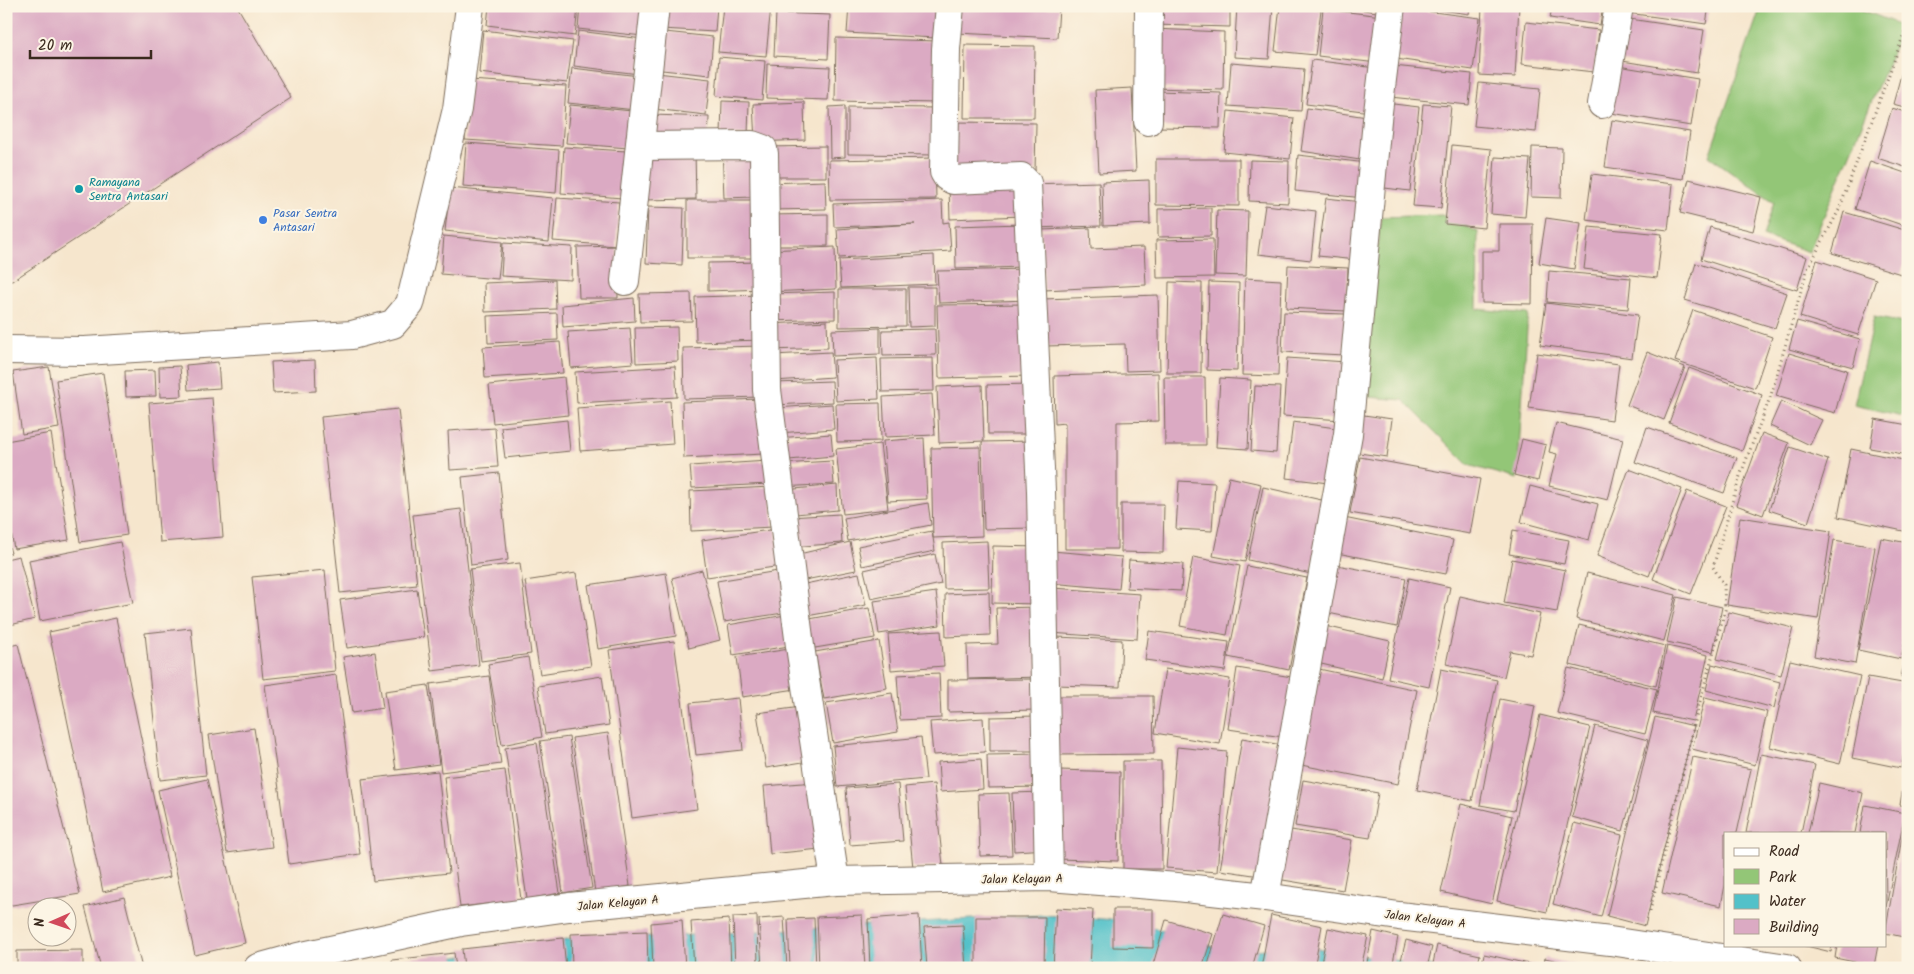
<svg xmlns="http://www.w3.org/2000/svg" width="1914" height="974" font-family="Kalam,sans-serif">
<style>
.green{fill:#93c677;stroke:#67784a}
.water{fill:#53c1c9;stroke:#477674}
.building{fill:#dbaac3}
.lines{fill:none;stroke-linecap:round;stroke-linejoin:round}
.minor-casing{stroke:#7c6c5b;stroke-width:30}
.path{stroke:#7c6c5b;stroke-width:3;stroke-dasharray:1 4;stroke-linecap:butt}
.minor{stroke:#fff;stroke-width:28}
.culture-dot{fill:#0f9aa8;stroke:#fcf5e5;stroke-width:2}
.shop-dot{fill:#3f7fe0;stroke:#fcf5e5;stroke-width:2}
.labels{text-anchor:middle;stroke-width:4;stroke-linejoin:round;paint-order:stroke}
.culture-label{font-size:12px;fill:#0d838f;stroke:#fcf5e5;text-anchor:start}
.shop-label{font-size:12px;fill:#366cbe;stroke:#fcf5e5;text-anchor:start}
.street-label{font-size:12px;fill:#3b2a1e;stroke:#fcf5e5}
</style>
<rect width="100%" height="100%" fill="#fcf5e5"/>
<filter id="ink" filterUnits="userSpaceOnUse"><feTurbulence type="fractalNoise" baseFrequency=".02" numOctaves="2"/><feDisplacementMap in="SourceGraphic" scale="10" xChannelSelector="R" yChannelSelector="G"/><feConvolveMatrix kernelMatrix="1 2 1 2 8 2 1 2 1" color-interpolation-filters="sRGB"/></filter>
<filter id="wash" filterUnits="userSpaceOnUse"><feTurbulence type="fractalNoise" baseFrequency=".0096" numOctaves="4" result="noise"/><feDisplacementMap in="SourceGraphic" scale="20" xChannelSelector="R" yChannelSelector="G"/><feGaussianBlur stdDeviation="1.12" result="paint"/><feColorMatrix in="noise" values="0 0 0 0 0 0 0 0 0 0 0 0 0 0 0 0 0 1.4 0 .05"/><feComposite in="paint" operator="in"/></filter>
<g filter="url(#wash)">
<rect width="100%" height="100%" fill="#f6e6cd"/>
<g class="green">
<polygon points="1761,6 1852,6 1903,26 1809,252 1763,236 1774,202 1709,156"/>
<polygon points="1442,215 1478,232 1477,309 1528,314 1517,479 1468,465 1403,400 1358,396 1381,217"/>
<polygon points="1874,317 1908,324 1908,417 1854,405"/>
</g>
<polygon class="water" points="1043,915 1132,921 1230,952 1302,946 1447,968 387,968 568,939 658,937"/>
<g id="blocks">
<g class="building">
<polygon points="6,6 237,6 291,98 12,281 6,281"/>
<polygon points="489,6 578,7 575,36 487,25"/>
<polygon points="580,6 646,6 643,36 578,29"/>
<polygon points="663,6 717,6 715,32 661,29"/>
<polygon points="723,6 771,6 766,56 718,52"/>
<polygon points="849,6 936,6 935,38 847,33"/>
<polygon points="958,6 1059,8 1057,38 957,33"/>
<polygon points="1152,6 1230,6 1230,27 1152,25"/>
<polygon points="1237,6 1273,6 1269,59 1234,57"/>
<polygon points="1280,6 1321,10 1315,55 1275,51"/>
<polygon points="1338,6 1384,6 1383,13"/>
<polygon points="1413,6 1470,6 1469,14"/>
<polygon points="1482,6 1519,6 1515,77 1479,75"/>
<polygon points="1552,6 1603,6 1600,25 1550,18"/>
<polygon points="1622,6 1709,6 1706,24 1621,12"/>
<polygon points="1402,8 1480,18 1473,70 1396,59"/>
<polygon points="1323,9 1382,16 1377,63 1318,56"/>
<polygon points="776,13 830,15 828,59 774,56"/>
<polygon points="1623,18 1704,30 1697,73 1616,60"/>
<polygon points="1526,22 1599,30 1594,72 1522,64"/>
<polygon points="1153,29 1224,32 1223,90 1152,88"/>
<polygon points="483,30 573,41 567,83 479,73"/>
<polygon points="578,31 643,39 639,74 574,66"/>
<polygon points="665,32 713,37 710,75 662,70"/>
<polygon points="836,38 938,41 937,103 835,101"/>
<polygon points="965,45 1035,46 1034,118 964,118"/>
<polygon points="1907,53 1908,53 1908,108 1893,104"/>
<polygon points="719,57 765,61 762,100 716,96"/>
<polygon points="1312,60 1376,68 1371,112 1306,104"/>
<polygon points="1231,63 1304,69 1301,111 1228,106"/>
<polygon points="767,64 830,67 828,100 766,98"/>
<polygon points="1393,66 1472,74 1469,105 1390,97"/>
<polygon points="1618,66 1698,79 1691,126 1611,113"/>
<polygon points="572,68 639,76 636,110 568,103"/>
<polygon points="657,73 710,79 706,115 653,109"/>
<polygon points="469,80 566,86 562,146 465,140"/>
<polygon points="1479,83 1540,89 1536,132 1474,126"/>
<polygon points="1132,88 1136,171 1099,173 1095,90"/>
<polygon points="1157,91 1221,93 1220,128 1156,127"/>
<polygon points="722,101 749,102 748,135 721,135"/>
<polygon points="804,102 805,140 755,142 753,104"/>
<polygon points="1385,103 1419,107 1410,191 1376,187"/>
<polygon points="1423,104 1451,106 1441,208 1413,206"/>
<polygon points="570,105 632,111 628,148 566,143"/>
<polygon points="845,106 845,157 830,158 829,107"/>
<polygon points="848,107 938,108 938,155 848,154"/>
<polygon points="1307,108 1367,117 1360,160 1301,151"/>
<polygon points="1892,108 1908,113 1908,168 1877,158"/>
<polygon points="1228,111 1294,118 1290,159 1224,152"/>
<polygon points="653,115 709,117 708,142 653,141"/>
<polygon points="1612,120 1690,132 1683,179 1605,167"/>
<polygon points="954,122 1036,123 1035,172 954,172"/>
<polygon points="466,143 559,150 556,193 463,186"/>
<polygon points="752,145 754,197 724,198 722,147"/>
<polygon points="1452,145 1491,149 1484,228 1445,224"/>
<polygon points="826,146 826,177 767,177 767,147"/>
<polygon points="564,147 626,151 622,198 561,193"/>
<polygon points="1532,147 1562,148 1561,198 1531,197"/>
<polygon points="641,151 695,151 696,199 642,200"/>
<polygon points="1298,155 1367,163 1364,198 1295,191"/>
<polygon points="1495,157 1530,159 1525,217 1491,214"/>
<polygon points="935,158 936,199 830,200 829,160"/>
<polygon points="1156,159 1239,159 1239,206 1156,205"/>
<polygon points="1250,160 1289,161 1288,203 1249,201"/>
<polygon points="1870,161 1908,174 1908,227 1855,209"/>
<polygon points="1592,174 1673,184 1668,230 1586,220"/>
<polygon points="1689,179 1761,197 1753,231 1680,213"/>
<polygon points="1149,180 1150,224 1103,226 1102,182"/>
<polygon points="825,181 826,209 770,210 769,183"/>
<polygon points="1099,182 1101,226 1031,228 1030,184"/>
<polygon points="1021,184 1022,216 950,219 949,187"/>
<polygon points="450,188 553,198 549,242 445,231"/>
<polygon points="557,198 619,202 616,246 553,241"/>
<polygon points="1326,198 1362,202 1356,260 1318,256"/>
<rect x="687" y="200" width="70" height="58"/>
<polygon points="942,200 943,223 949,222 951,251 839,258 837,229 915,224 834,227 833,204"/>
<polygon points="1265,205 1316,211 1311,260 1258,254"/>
<polygon points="648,207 684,208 682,265 646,263"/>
<polygon points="1211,208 1211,236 1158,237 1158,209"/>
<polygon points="1217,210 1248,211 1246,276 1215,275"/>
<polygon points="1844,212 1908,231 1908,251 1901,274 1832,253"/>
<polygon points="828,214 828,246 770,246 769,215"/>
<polygon points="1546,218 1581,223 1574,269 1539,263"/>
<polygon points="1022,224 1023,267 956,269 955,226"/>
<polygon points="1499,224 1533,224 1532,304 1482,303 1482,251 1499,251"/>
<polygon points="1589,227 1662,234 1657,278 1584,269"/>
<polygon points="1710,227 1807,257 1797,290 1701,259"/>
<polygon points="1090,228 1091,249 1144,247 1146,285 1044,290 1041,230"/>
<polygon points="444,236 502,242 498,279 441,274"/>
<polygon points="1213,239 1214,277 1157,278 1156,240"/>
<polygon points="503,243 572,247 571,280 501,276"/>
<polygon points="617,246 618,298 579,298 577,247"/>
<polygon points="835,247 836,289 768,292 766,250"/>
<polygon points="934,255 935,284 841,288 839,260"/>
<polygon points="1817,260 1876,279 1858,335 1800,317"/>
<polygon points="763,262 764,289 708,291 708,263"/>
<polygon points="1696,263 1787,293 1775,328 1685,300"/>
<polygon points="1288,265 1348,268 1346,311 1286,308"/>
<polygon points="1028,269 1029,300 939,303 937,271"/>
<polygon points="1549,271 1631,278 1628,309 1547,302"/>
<polygon points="1245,278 1281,280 1278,376 1242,375"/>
<polygon points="555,280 556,309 485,312 484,283"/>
<polygon points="1169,282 1202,283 1201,373 1167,373"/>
<polygon points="1209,282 1239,283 1237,371 1207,370"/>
<polygon points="908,287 935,287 935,326 909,327"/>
<polygon points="839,289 906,289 906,326 839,327"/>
<polygon points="835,292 835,319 770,321 769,294"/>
<polygon points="691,293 692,321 640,322 639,294"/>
<polygon points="762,295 763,340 696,342 695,297"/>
<polygon points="1158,295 1160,370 1126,371 1125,344 1045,346 1043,299"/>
<polygon points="634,298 635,321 563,327 562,305"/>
<polygon points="1546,303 1638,315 1632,358 1540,345"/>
<polygon points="1028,304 1030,376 939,378 937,305"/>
<polygon points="1693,310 1772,337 1755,388 1675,361"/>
<polygon points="1284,312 1345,314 1344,355 1282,352"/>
<polygon points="557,313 558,340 488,343 487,316"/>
<polygon points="827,321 828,348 770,350 769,324"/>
<polygon points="1797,321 1860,339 1853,367 1789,349"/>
<polygon points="677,327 678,361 636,363 635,328"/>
<polygon points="630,328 633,363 571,368 568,332"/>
<polygon points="880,328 880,354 833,356 832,330"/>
<polygon points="935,329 936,355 883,356 882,330"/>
<polygon points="560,342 563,373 485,378 483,347"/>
<polygon points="761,346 762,397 684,399 683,348"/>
<polygon points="831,352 833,377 775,381 773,355"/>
<polygon points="1647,352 1685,367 1664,420 1627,405"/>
<polygon points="1537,353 1619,364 1612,420 1529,408"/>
<polygon points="1789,353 1847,370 1835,413 1776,396"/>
<polygon points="877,358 879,399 836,401 834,360"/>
<polygon points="933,358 934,391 882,392 881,359"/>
<polygon points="1287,358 1346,362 1342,420 1283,416"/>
<polygon points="315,360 316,391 273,393 271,362"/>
<polygon points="218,362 220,388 188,390 186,365"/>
<polygon points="180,366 182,396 160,397 159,367"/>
<polygon points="675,366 677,397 577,403 575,372"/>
<polygon points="49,367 59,428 22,434 13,372"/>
<polygon points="1689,368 1762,395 1742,451 1669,423"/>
<polygon points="155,370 156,396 126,397 125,371"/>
<polygon points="103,373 127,535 80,542 56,380"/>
<polygon points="1158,373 1159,421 1117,422 1117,549 1065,549 1065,423 1055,424 1054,376"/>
<polygon points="564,377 568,415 493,423 489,385"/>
<polygon points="1164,377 1205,377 1206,445 1165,445"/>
<polygon points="1220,378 1251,380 1248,449 1216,447"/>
<polygon points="832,381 833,402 775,405 774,383"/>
<polygon points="1032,384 1032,434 988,434 987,385"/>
<polygon points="982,385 984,441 939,443 937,387"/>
<polygon points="1255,386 1280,387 1276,453 1251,451"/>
<polygon points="932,394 935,435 885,437 883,397"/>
<polygon points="212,398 223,537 160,542 149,403"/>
<polygon points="761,399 763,454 684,458 682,402"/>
<polygon points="670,401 673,444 580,451 577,408"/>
<polygon points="1781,401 1822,420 1810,445 1770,426"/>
<polygon points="880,403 881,441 837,442 836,404"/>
<polygon points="832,404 834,429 778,433 776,408"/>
<polygon points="398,409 417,585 340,593 321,417"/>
<polygon points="1357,414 1392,419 1387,457 1352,452"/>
<polygon points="1875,419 1908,425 1908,455 1870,448"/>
<polygon points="567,420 570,451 505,458 501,427"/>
<polygon points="1293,422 1343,429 1337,484 1286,478"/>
<polygon points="1556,423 1623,439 1608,500 1549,486 1557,454 1549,452"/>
<polygon points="1647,427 1737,458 1724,493 1635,462"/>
<polygon points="495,428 498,467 450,470 448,431"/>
<polygon points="51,433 69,540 14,549 6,501 6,441"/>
<polygon points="1762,433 1789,443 1763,515 1736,505"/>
<polygon points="831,434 833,456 778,461 777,438"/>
<polygon points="924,438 927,499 888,501 883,441"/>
<polygon points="1522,439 1546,445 1538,481 1514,475"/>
<polygon points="1033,441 1035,528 984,529 982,442"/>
<polygon points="880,444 888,509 843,514 836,449"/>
<polygon points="980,447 982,536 933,538 931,448"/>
<polygon points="1790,447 1828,460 1808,523 1769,510"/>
<polygon points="1851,449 1908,461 1908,532 1838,517"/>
<polygon points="1360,457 1480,479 1470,534 1350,513"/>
<polygon points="768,461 769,484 692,488 690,466"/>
<polygon points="832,461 834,484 782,487 781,464"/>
<polygon points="1629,469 1682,489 1649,576 1597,556"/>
<polygon points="499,473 508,560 471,565 462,477"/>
<polygon points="1229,477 1261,484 1245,562 1213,556"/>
<polygon points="1179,481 1215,483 1212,531 1176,529"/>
<polygon points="837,485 838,510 785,515 784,490"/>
<polygon points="1530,486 1598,504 1589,540 1521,522"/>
<polygon points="771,487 773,527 691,531 690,491"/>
<polygon points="1263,487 1326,501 1311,574 1248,560"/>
<polygon points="1687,491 1726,506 1691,594 1653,579"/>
<polygon points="928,503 931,525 848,541 844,518"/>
<polygon points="1121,504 1164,504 1163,553 1121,552"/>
<polygon points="461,509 479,665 432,671 413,515"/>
<polygon points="840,514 842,543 791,547 789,517"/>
<polygon points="1740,517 1831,531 1818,619 1727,605"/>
<polygon points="1344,518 1453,540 1446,574 1337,553"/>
<polygon points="776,529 781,566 707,577 702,540"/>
<polygon points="1513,530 1569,540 1564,564 1509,554"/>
<polygon points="932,531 935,551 862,566 858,546"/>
<polygon points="6,536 11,553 6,555"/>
<polygon points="1881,538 1908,543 1908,627 1901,659 1858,650"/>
<polygon points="1834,540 1875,547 1855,664 1814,656"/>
<polygon points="987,541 989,588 944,589 943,543"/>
<polygon points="120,542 133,603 40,621 29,560"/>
<polygon points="850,542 856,570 800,581 795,555"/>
<polygon points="993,546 1039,547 1038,604 992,603"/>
<polygon points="1052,551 1122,557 1119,589 1050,583"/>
<polygon points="935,554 941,584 871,599 864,570"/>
<polygon points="19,556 35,619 6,626 6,559"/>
<polygon points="1193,557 1240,566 1227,635 1180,626"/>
<polygon points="1512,559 1565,570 1557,612 1504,603"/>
<polygon points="1129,560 1183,564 1181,591 1127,588"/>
<polygon points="520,563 531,654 481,661 470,569"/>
<polygon points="1337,565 1406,578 1397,627 1328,613"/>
<polygon points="1247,566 1307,578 1289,670 1228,657"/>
<polygon points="325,570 335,671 263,679 252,577"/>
<polygon points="702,570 720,640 689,648 672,578"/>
<polygon points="784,570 790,612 724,622 717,581"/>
<polygon points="576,573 591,666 540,674 525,581"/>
<polygon points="666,573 676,636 598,649 588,585"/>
<polygon points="859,573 866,605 807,616 800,585"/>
<polygon points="1587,573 1676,595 1664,641 1576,619"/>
<polygon points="1409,578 1450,587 1429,687 1388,678"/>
<polygon points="1053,588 1140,594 1137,639 1050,633"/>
<polygon points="417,589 424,637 347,648 340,600"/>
<polygon points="936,592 940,625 879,634 874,601"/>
<polygon points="989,592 990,635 946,637 945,594"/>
<polygon points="1460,596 1540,614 1531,655 1510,651 1504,677 1446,664"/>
<polygon points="1677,597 1722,607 1713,652 1667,642"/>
<polygon points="1037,607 1039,677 968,679 967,645 998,644 996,608"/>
<polygon points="869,608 875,638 809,649 804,620"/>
<polygon points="1729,612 1793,628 1781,675 1717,659"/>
<polygon points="791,614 795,645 733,655 728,625"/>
<polygon points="116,618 170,877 103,892 49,632"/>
<polygon points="1579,625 1665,646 1656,686 1570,665"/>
<polygon points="1325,626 1390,641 1382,678 1317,663"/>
<polygon points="191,628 206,775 160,780 145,633"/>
<polygon points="941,631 944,666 891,670 888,634"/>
<polygon points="1149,631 1229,642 1225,671 1145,660"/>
<polygon points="1057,637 1122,640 1120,687 1056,685"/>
<polygon points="674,641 697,809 632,818 609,650"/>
<polygon points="879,641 887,688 824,699 815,652"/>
<polygon points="18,644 80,894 6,906 6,647"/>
<polygon points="1667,646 1708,655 1693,721 1653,713"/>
<polygon points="796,648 803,688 742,697 737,657"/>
<polygon points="1907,648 1908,648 1908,678 1901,677"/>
<polygon points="375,652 383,708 352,713 343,657"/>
<polygon points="528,657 542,737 502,745 488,664"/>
<polygon points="1790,660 1860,676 1840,764 1770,747"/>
<polygon points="1712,664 1780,682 1774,708 1706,690"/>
<polygon points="1237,668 1292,677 1283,737 1228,729"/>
<polygon points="1568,668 1657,689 1645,734 1557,713"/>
<polygon points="1165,669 1230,679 1220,744 1155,733"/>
<polygon points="1319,669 1417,690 1398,784 1301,765"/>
<polygon points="1441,669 1497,680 1472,801 1417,790"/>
<polygon points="939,673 941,718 900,720 897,675"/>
<polygon points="336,675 360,854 289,864 265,685"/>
<polygon points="489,676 501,764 441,772 430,684"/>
<polygon points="602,676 609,725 545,734 538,686"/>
<polygon points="1868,677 1908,684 1908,730 1901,768 1852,758"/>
<polygon points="1035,679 1036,710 948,712 948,680"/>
<polygon points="428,685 439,764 396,770 385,691"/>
<polygon points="892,693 898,732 833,743 826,703"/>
<polygon points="1055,696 1153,696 1154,754 1056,755"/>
<polygon points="1705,697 1767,712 1755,765 1692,749"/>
<polygon points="738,698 743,750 696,755 690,703"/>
<polygon points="1500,699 1535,706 1514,811 1480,805"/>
<polygon points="801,707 809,761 766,768 757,713"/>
<polygon points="1540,715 1590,727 1547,912 1497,901"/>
<polygon points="1038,716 1038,751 990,751 990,717"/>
<polygon points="1655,717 1694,726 1645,926 1607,916"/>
<polygon points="983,718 985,752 933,755 930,722"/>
<polygon points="1595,726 1648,740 1623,831 1572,817"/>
<polygon points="254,728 272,847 227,853 209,735"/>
<polygon points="608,733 630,886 595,892 572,738"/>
<polygon points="569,737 592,888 563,893 540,741"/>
<polygon points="921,737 926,779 837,787 833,746"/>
<polygon points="1242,738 1282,745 1260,876 1220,870"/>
<polygon points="537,743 560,893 527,899 505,748"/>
<polygon points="1177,747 1227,752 1217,872 1166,868"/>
<polygon points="1040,754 1040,787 988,788 987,755"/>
<polygon points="1761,754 1815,765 1801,833 1746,833"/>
<polygon points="1693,757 1751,769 1737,833 1725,833 1725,885 1721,906 1662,893"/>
<polygon points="981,759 983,789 940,792 938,762"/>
<polygon points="1123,761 1161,761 1162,869 1123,869"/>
<polygon points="1907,762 1908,762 1908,806 1900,805"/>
<polygon points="505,770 521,900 460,907 444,777"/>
<polygon points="1060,770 1120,772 1118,861 1058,859"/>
<polygon points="438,771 449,873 373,881 362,779"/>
<polygon points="207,779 245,943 195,955 158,790"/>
<polygon points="1303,780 1378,793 1370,838 1295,826"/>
<polygon points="815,782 820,849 770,854 764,786"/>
<polygon points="1819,783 1863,793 1855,833 1808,833"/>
<polygon points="898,784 903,841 850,845 846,788"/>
<polygon points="934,784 943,865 913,868 905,787"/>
<polygon points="1044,792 1046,849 1014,851 1012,793"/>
<polygon points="1009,793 1012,855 980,856 978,794"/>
<polygon points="1461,804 1512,816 1492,904 1441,892"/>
<polygon points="1865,805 1905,813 1886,907 1885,833 1860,833"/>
<polygon points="1574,823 1622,835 1601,917 1553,904"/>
<polygon points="1904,826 1908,827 1908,938 1885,933"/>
<polygon points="1285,829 1352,840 1343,890 1277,879"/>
<polygon points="124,897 142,968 101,968 85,907"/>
<polygon points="1056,908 1093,910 1090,968 1053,968"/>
<polygon points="1113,909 1153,909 1153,948 1113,947"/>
<polygon points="1223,914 1264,926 1252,968 1207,968"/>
<polygon points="862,915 865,968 819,968 817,917"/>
<polygon points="919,915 922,968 870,968 868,919"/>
<polygon points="1271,915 1322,926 1314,968 1261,968"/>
<polygon points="757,916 758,968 735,968 733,917"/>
<polygon points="784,917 787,968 762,968 759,919"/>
<polygon points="976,917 1045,917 1044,968 976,968"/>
<polygon points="814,918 816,968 790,968 788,919"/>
<polygon points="729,919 731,968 694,968 691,922"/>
<polygon points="682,920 685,968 653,968 651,923"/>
<polygon points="1166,920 1213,934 1202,968 1152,968"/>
<polygon points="963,925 966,968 927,968 924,927"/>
<polygon points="1328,928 1368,936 1361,968 1320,968"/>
<polygon points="647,931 648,968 572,968 571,934"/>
<polygon points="1373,931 1398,937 1392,968 1366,968"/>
<polygon points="563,938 566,968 464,968 462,949"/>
<polygon points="1406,940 1432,947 1427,968 1399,968"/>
<polygon points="1437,945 1480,955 1477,968 1432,968"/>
<polygon points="1802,945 1832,945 1831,952"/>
<polygon points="1837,945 1878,945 1874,966 1835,958"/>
<polygon points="83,950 83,968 17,968 17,951"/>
<polygon points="454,953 456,968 393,968 392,960"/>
<polygon points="1484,954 1538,966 1537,968 1481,968"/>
<polygon points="1545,958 1584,967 1584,968 1543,968"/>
</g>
</g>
</g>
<g filter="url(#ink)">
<use href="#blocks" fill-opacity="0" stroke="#7c6c5b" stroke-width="1"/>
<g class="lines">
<defs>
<g id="minor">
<polyline points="950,6 946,49 944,172 947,177 953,180 1021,177 1027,183 1041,491 1049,877"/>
<polyline points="1602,104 1619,6"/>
<polyline points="1148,121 1149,6"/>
<polyline points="640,146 752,145 763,149 764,154 767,390 800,646 835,881"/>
<polyline points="625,281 655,6"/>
<polyline points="6,350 84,351 352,335 393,324 410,304 457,109 470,6"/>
<polyline points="1265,897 1348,434 1377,120 1391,6"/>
<polyline points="258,968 298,957 461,922 569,907 835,881 1049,877 1177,887 1265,897 1399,916 1610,941 1787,968"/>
</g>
</defs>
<use href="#minor" class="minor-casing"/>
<polyline class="path" points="1650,911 1698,709 1725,610 1724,585 1713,567 1740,476 1771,395 1807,270 1839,210 1908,23"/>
<use href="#minor" class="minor"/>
</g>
</g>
<circle class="culture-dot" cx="79" cy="189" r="5"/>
<circle class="shop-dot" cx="263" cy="220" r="5"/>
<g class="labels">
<g class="culture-label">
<text x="89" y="186">Ramayana<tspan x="89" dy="14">Sentra Antasari</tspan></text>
</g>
<g class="shop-label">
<text x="273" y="217">Pasar Sentra<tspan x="273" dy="14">Antasari</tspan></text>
</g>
<g class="street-label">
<text transform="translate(1022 879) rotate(-1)" y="4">Jalan Kelayan A</text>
<text transform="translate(618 903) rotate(-5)" y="4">Jalan Kelayan A</text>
<text transform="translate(1425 919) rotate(7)" y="4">Jalan Kelayan A</text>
</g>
</g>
<rect width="1914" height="974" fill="none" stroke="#fcf5e5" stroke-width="25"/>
<rect x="1724" y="832" width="162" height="115" fill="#fcf5e5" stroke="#afa495"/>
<rect x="1734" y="848" width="25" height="8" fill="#ffffff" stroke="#afa495"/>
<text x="1769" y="856" font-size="15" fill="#3b2a1e">Road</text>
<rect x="1734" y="869" width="25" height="15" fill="#93c677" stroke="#afa495"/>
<text x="1769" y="882" font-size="15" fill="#3b2a1e">Park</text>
<rect x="1734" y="894" width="25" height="15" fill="#53c1c9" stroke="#afa495"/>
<text x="1769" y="906" font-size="15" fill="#3b2a1e">Water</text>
<rect x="1734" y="919" width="25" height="15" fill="#dbaac3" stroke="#afa495"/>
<text x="1769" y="932" font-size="15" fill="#3b2a1e">Building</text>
<g transform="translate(52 922) rotate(268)"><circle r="24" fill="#fcf5e5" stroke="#afa495"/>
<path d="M0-4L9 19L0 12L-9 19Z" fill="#d1495b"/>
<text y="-8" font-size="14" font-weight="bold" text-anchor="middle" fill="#3b2a1e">N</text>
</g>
<path d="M30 50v8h121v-8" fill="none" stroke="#3b2a1e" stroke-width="2.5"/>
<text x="38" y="50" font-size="15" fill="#3b2a1e" stroke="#fcf5e5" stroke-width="4" paint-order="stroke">20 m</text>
</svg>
